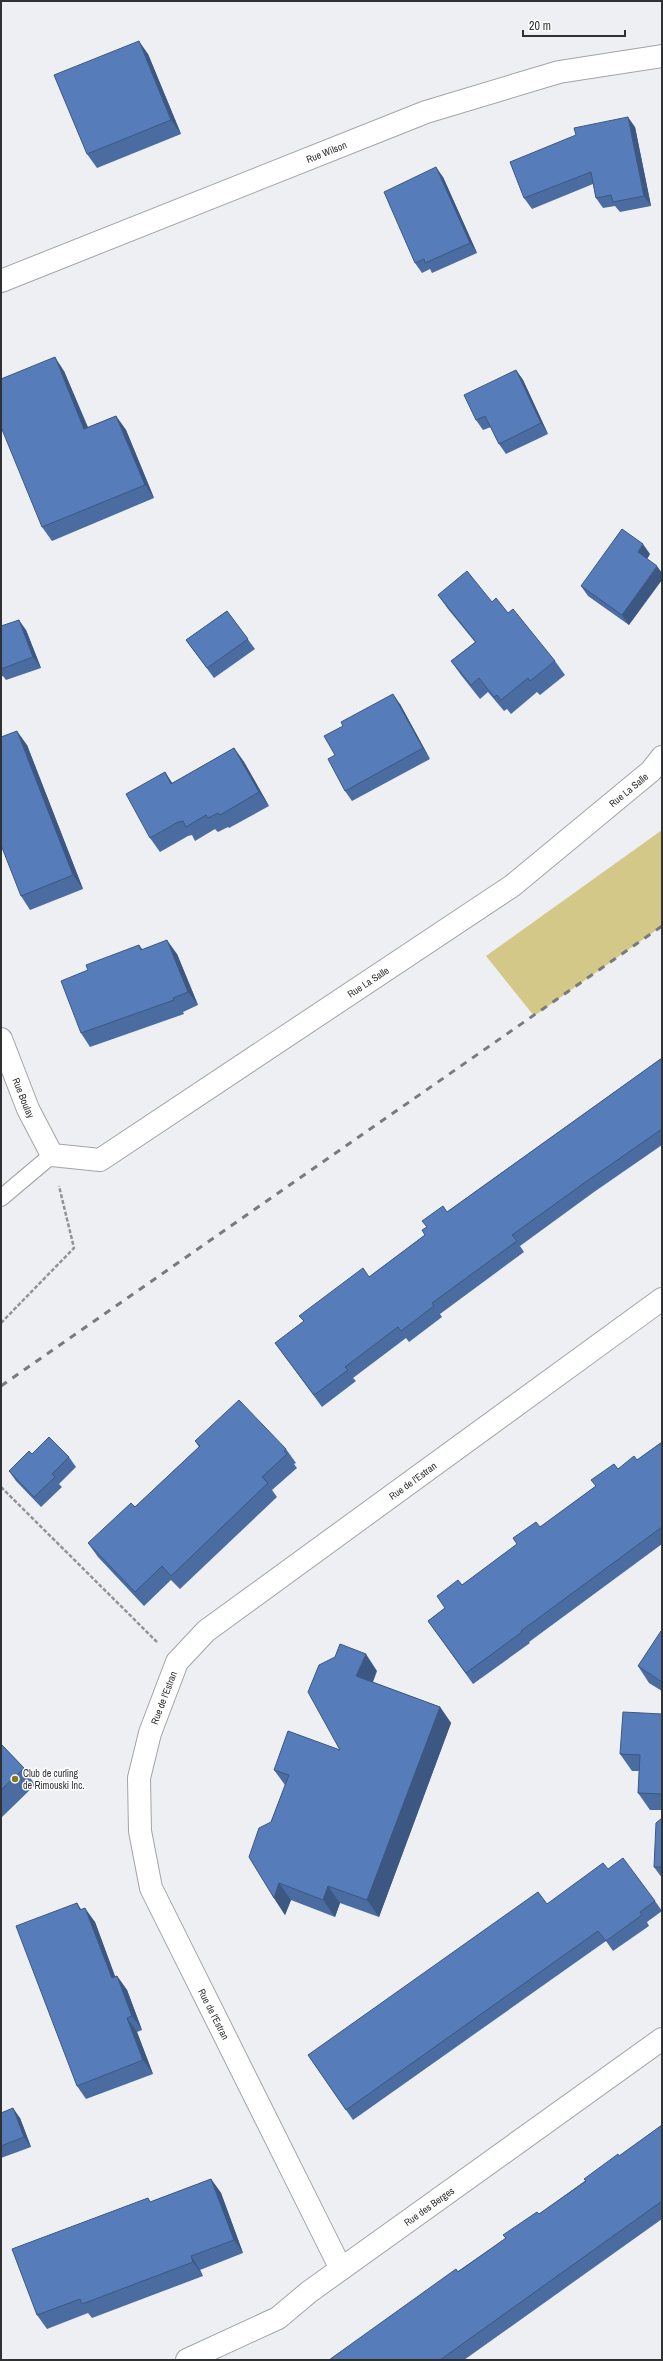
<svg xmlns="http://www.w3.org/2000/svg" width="663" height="2361" font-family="'Archivo Narrow',sans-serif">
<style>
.green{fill:#d4c888}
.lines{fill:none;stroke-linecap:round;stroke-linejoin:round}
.service-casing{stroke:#a2a4a7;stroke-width:18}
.minor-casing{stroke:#a2a4a7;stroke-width:24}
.path{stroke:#929396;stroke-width:2.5;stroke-dasharray:4 2;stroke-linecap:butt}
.service{stroke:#fff;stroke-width:16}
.minor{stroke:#fff;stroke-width:22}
.rail{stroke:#797a7d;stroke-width:3;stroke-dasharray:7 7;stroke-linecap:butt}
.wall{fill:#4a6ca0}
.shaded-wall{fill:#3c5882}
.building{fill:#567dba;stroke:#3c5882}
.poi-dot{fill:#87781d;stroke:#fff;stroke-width:1.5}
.labels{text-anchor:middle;stroke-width:3;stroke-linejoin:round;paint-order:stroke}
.street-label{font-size:10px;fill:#303132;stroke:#fff}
.poi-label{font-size:10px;fill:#303132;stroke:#fff;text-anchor:start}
</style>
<rect width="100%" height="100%" fill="#edeff3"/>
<polygon class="green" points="662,830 662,926 534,1016 486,956"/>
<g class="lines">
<defs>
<polyline id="service" points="1,1198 52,1155"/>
<g id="minor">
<path id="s1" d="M1,281L426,112L559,72L662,56"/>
<path id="s2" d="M1,1039L28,1109L52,1155L100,1160L512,886L651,771L662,757"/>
<path id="s3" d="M341,2269L151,1888L140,1831L139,1778L150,1733L177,1662L206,1631L662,1299"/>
<path id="s4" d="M187,2360L278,2318L309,2292L662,2039"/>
</g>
</defs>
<use href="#service" class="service-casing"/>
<use href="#minor" class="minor-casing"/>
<g class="path">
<polyline points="1,1323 74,1248 59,1186"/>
<polyline points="1,1487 157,1642"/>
</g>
<use href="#service" class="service"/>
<use href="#minor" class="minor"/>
<polyline class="rail" points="1,1386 662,926"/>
</g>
<g class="wall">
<polygon points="148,54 181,134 97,168 87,154"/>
<polygon points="635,127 651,206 620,212 615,206 603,208 596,198 593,184 532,209 524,198"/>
<polygon points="443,177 477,253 432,273 430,269 422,273 415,263"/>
<polygon points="516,370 523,380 548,434 506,454 499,444 491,427 483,430 476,420"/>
<polygon points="64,371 88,427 116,416 126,430 154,498 52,541 42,527"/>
<polygon points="650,554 647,559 629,625 588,596 581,586"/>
<polygon points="438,595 492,602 508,613 555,661 565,675 540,695 537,692 511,714 507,709 504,711 488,692 480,699 461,675 451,661 475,642 448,609"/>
<polygon points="227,611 255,649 214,678 186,640"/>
<polygon points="1,626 26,630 41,668 6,680 3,676 1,677"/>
<polygon points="400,704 430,759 352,801 345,791 335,755 343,726"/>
<polygon points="27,745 83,889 30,910 21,896"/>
<polygon points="234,748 244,762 269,806 229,828 228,827 218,832 215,829 195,841 192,835 188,836 160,852 150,838 165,772 172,783"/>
<polygon points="139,945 143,950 177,954 198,1005 183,1012 184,1014 90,1047 81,1033 88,970"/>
<polygon points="662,1058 662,1145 594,1192 520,1246 524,1252 440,1314 442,1317 409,1342 406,1338 353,1378 356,1381 322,1407 275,1343 369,1277 425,1235 447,1212"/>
<polygon points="195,1441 286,1449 296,1463 294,1464 297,1468 272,1490 277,1497 180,1589 171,1580 144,1606 98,1557 88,1543 135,1507 199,1447"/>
<polygon points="662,1442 662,1544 529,1642 530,1643 473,1684 428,1621 445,1608 462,1585 596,1486 618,1469 637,1460"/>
<polygon points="32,1454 69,1457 76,1467 59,1484 62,1487 41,1507 16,1481 9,1471"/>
<polygon points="662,1632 662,1691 649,1683 638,1666"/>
<polygon points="377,1671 373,1682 440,1707 451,1723 379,1917 340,1903 335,1917 291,1900 285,1915 274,1898 271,1822 285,1785 274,1770 340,1750"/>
<polygon points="662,1714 662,1810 650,1810 638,1793 639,1771 632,1771 620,1754"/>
<polygon points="1,1744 24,1768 35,1785 1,1818"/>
<polygon points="662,1818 662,1878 654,1867"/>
<polygon points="608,1869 655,1901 662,1911 647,1922 649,1926 613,1951 606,1941 353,2120 308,2055 547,1904"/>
<polygon points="77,1903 81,1909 95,1922 115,1977 117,1976 127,1990 142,2030 137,2032 153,2074 86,2099 77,2086"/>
<polygon points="1,2113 20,2118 31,2147 1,2158"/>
<polygon points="662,2125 662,2219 464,2360 329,2360 506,2238"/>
<polygon points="211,2179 221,2193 243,2253 200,2270 203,2276 92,2318 88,2313 47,2329 37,2315 151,2202"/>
</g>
<g class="shaded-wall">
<polygon points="139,41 148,54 181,134 171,120"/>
<polygon points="628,117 635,127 651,206 644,196"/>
<polygon points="436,167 443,177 477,253 470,243"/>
<polygon points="55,357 64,371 94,443 84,429"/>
<polygon points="516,370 523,380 548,434 541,423"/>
<polygon points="116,416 126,430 154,498 145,485"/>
<polygon points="643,544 650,554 645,562 638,552"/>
<polygon points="657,566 662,573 662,580 629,625 622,615"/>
<polygon points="19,620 26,630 41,668 33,657"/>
<polygon points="393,694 400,704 430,759 423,748"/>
<polygon points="17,731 27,745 83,889 73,875"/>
<polygon points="234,748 244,762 269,806 259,792"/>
<polygon points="165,772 174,786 171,784"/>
<polygon points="167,940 177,954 198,1005 188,992"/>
<polygon points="366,1654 377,1671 368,1693 356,1676"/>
<polygon points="440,1707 451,1723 379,1917 367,1900"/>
<polygon points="279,1883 291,1900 285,1915 274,1898"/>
<polygon points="328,1886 340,1903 335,1917 323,1900"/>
<polygon points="85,1908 95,1922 121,1992 112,1978"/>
<polygon points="117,1976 127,1990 142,2030 132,2016"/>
<polygon points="127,2018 137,2032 153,2074 143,2060"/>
<polygon points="13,2108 20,2118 31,2147 24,2137"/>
<polygon points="211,2179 221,2193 243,2253 234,2240"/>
<polygon points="191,2256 200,2270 203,2276 193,2262"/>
</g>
<g class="building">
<polygon points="139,41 171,120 87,154 54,75"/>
<polygon points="628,117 644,196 613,202 611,195 596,198 591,172 524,198 510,162 576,135 574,128"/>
<polygon points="436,167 470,243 425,263 424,259 415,263 384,192"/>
<polygon points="55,357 84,429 116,416 145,485 42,527 1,427 1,379"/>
<polygon points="516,370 541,423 499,444 485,416 476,420 464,395"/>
<polygon points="622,529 643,544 638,552 657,566 622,615 581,586"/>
<polygon points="467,571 492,602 496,598 508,613 513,609 555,661 530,681 528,678 501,700 497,695 494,697 479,678 471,685 451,661 476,642 438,595"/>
<polygon points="227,611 248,639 207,668 186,640"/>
<polygon points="19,620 33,657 1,669 1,626"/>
<polygon points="393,694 423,748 345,791 328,759 335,755 324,736 343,726 341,722"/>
<polygon points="17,731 73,875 21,896 1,845 1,737"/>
<polygon points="234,748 259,792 220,815 218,813 208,818 206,815 186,827 183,821 178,822 150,838 126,794 165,772 171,784"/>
<polygon points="167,940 188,992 173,998 174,1000 81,1033 61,981 88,970 86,965 139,945 141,950"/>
<polygon points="662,1058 662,1129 587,1181 512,1235 517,1241 432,1303 434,1306 401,1331 398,1327 345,1367 348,1370 314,1395 275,1343 304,1321 299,1316 363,1268 369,1277 425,1235 422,1230 427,1227 422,1221 443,1206 447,1212"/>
<polygon points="239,1400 286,1449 284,1451 287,1454 262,1477 268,1483 171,1576 162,1566 135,1592 88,1543 131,1503 135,1507 200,1446 195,1441"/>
<polygon points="49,1437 69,1457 52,1474 55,1477 34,1497 9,1471 29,1451 32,1454"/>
<polygon points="662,1442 662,1527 521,1631 522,1632 466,1673 428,1621 445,1608 437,1596 458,1580 462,1585 517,1544 513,1538 536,1522 540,1527 596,1486 591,1480 614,1464 618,1469 634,1456 637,1460"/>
<polygon points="661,1631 662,1632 662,1682 638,1666"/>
<polygon points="340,1644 366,1654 356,1676 440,1707 367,1900 328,1886 323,1900 279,1883 274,1898 249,1857 259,1828 271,1822 289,1775 274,1770 288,1731 340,1750 308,1692 319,1665 335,1657"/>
<polygon points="623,1712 662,1714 662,1794 638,1793 640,1755 620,1754"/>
<polygon points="1,1744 24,1768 1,1790"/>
<polygon points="662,1818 662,1867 654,1867 656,1823"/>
<polygon points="623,1858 655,1901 640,1912 642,1915 606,1941 598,1931 346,2110 308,2055 538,1892 547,1904 603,1863 608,1869"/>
<polygon points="77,1903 80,1910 85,1908 112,1978 117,1976 132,2016 127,2018 143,2060 77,2086 16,1926"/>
<polygon points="13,2108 24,2137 1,2146 1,2113"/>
<polygon points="662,2125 662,2201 440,2360 329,2360 456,2269 458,2272 506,2238 503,2235 537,2212 539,2214 586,2181 584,2179 618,2154 619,2156"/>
<polygon points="211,2179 234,2240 191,2256 193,2262 82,2304 80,2299 37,2315 12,2249 148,2198 150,2202"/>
</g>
<circle class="poi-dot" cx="15" cy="1779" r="4"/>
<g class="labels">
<g class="street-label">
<text dy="4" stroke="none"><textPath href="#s1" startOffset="350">Rue Wilson</textPath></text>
<text dy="4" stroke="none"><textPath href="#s2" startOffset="821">Rue La Salle</textPath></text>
<text dy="4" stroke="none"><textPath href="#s2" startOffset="497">Rue La Salle</textPath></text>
<text dy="4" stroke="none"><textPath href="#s2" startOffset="63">Rue Boulay</textPath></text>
<text dy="4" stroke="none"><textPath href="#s3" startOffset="957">Rue de l'Estran</textPath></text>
<text dy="4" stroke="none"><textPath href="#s3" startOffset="621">Rue de l'Estran</textPath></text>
<text transform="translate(214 2014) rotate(63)" y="4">Rue de l'Estran</text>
<text dy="4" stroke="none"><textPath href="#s4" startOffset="288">Rue des Berges</textPath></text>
</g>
<g class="poi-label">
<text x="23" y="1777">Club de curling<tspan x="23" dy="12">de Rimouski Inc.</tspan></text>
</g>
</g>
<rect width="663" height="2361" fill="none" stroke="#303132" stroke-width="4"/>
<path d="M523 30v6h102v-6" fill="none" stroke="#303132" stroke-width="2"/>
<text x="529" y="30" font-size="12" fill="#303132" stroke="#ffffff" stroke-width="3" paint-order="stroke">20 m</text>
</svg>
